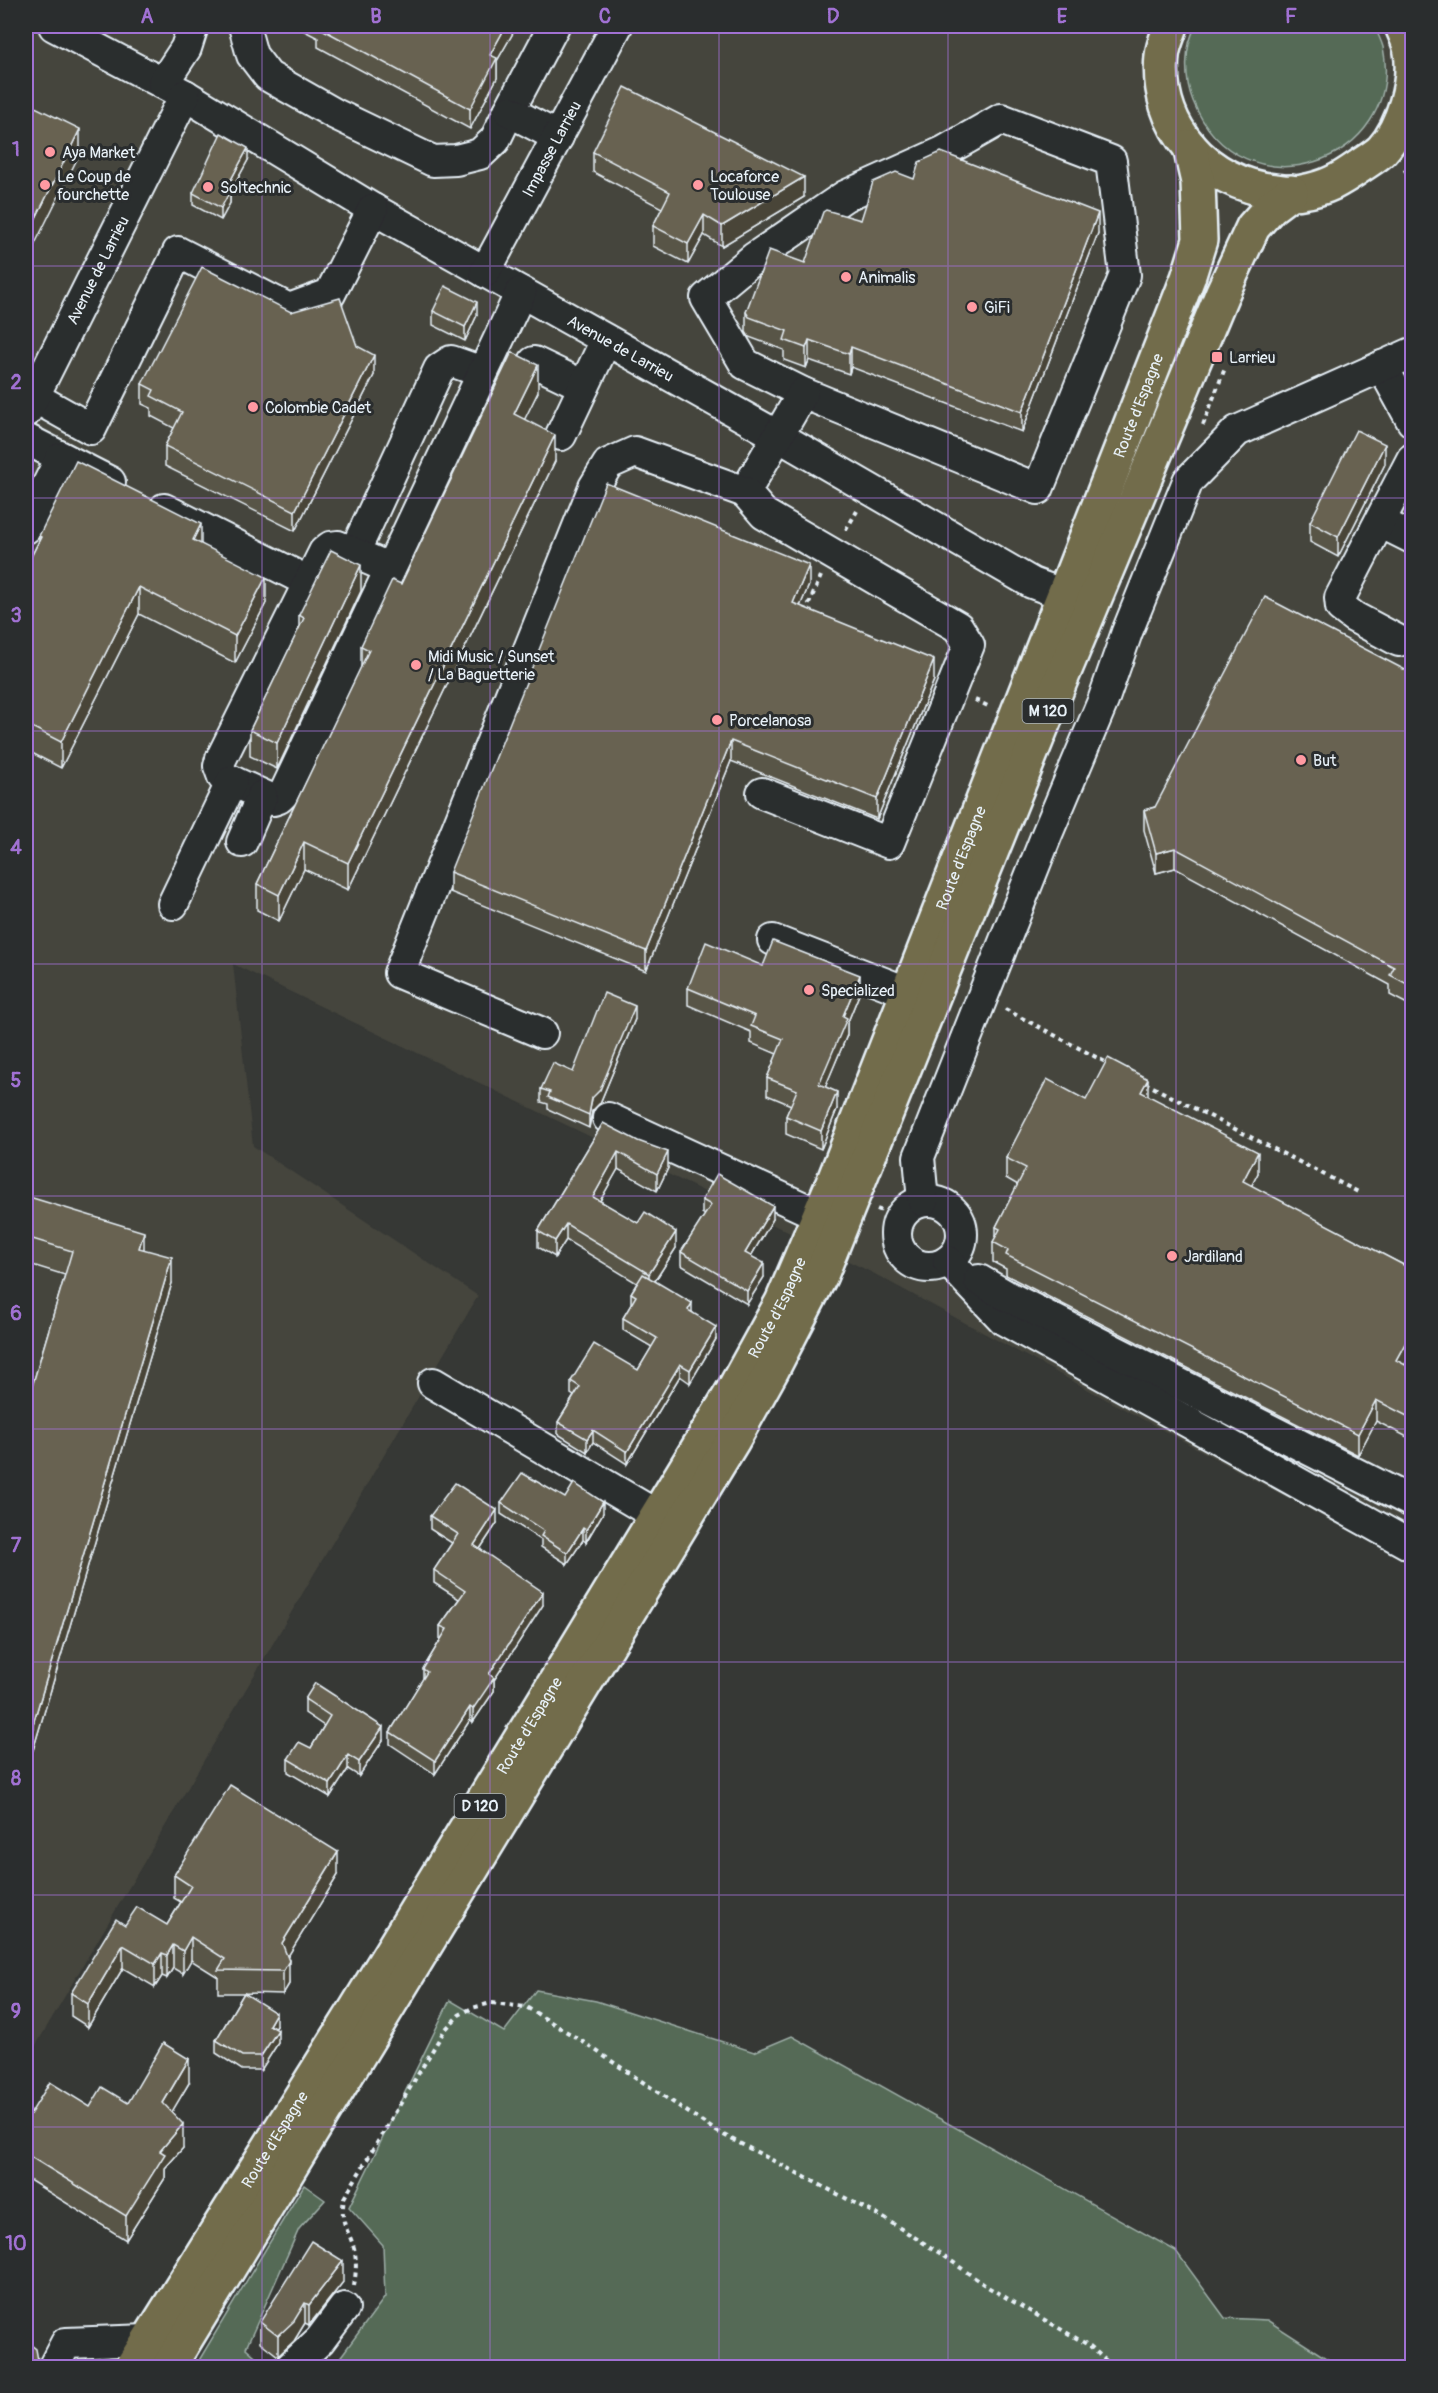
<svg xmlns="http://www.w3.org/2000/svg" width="1438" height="2393" font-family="Pangolin,sans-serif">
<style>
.built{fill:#45453d}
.green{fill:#556b57;stroke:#9eaea8;stroke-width:1.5}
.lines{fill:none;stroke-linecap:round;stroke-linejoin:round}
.minor-casing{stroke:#e8f1f8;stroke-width:34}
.major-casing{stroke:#e8f1f8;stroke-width:38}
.path{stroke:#e8f1f8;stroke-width:4;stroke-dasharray:4.5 4.5;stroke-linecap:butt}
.minor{stroke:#2a2d2e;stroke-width:30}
.major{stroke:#726c4b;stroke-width:33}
.wall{fill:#595446;stroke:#e8f1f8;stroke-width:1.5}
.shaded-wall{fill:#494539;stroke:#e8f1f8;stroke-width:1.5}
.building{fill:#686251;stroke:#e8f1f8;stroke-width:1.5}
.grid{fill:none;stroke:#a171d3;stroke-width:1.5;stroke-opacity:0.55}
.poi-dot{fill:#ff9aa2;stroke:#2a2d2e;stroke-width:2}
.labels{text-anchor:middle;stroke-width:6;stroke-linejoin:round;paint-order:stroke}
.shield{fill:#2a2d2e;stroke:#afb6bb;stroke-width:1.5}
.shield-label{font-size:15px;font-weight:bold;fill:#e8f1f8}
.street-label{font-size:16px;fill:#e8f1f8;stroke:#2a2d2e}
.poi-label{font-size:16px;fill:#e8f1f8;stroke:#2a2d2e;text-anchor:start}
.neatline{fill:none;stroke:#a171d3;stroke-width:2}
.grid-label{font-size:20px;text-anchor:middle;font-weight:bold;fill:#a171d3}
</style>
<rect width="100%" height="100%" fill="#363835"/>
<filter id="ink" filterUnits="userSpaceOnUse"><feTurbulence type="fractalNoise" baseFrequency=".0167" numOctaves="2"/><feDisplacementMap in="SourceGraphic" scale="12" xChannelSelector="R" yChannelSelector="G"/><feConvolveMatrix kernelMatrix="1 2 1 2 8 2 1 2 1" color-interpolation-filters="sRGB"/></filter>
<g filter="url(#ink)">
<polygon class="built" points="26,26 1412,26 1412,1565 873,1273 233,964 253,1146 478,1296 26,2062"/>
<g class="green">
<path d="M1196,26H1374C1377,32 1381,40 1383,47C1407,163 1240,219 1193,101C1184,79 1184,46 1196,26Z"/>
<polygon points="536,1990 596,2001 754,2052 792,2036 1176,2251 1225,2318 1267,2320 1340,2367 333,2367 385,2297 383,2245 349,2207 450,2000 504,2032"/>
<polygon points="304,2185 325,2200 299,2229 246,2348 268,2367 195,2367"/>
</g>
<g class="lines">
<defs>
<g id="minor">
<path id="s1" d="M54,26L185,95L373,209L778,436L1032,583L1062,594"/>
<polyline points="244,26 252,55 268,76 335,114 433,161 456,160 480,154 495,140 509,111 554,26"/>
<polyline points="163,83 186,48 193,26"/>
<polyline points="509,111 558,137"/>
<polygon points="1001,119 1111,161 1125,275 1038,489 803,393 745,364 706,298 754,258 845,196 943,152"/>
<path id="s2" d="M485,272L617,26"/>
<polyline points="534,362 584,386"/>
<polyline points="1382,366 1412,421"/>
<polyline points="34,397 91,429 178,252 289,309 330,294 373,209"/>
<path id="s3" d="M26,412L185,95"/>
<polyline points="561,435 606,340"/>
<polyline points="26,439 110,482"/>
<polyline points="745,492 803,393"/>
<polyline points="164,509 309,582"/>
<polyline points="1380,522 1412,538"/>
<polyline points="26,528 61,458"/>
<polyline points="355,551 439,369 451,361 482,372"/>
<polyline points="389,568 338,546 330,547 324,552 221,759 219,766 223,777 273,800 279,798 285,792 521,292"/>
<polyline points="1399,641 1354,617 1341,607 1340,598 1412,459"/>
<polyline points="242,842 262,796"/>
<polyline points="173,904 232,781"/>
<polyline points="773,940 907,992"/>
<polyline points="542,1033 399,973 594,487 608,464 635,452 745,492 764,514 958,627 969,645 889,843 762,793"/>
<polyline points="608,1118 819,1215"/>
<circle cx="929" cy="1234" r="33"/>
<polyline points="923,1201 919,1157 1047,834 1103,701 1127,632 1188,481 1237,431 1412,353"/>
<polyline points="948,1261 1004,1320 1412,1546"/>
<polyline points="979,1280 1005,1295 1412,1502"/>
<polyline points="433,1383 678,1528"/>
<polyline points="53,2368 66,2343 148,2340"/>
<polyline points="290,2368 320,2340 344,2308"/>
</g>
<g id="major">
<path d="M1171,26C1168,35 1163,46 1162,56C1155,127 1206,183 1275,191C1284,192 1294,194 1302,192C1327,188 1340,180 1360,166C1367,161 1376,156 1382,150C1403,127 1416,82 1411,52C1410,43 1405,34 1402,26"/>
<path id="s4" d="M131,2368L356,2009L734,1389L782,1302L833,1183L1188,278L1200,240L1198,182L1190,147"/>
<polyline points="168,2368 733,1440 772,1370 821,1275 1059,684 1222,294 1253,227 1271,207 1291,192"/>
</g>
</defs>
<use href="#minor" class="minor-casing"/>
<use href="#major" class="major-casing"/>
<g class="path">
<polyline points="1404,172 1412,166"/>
<polyline points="1203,425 1225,368"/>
<polyline points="846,530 857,511"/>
<polyline points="805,613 821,576"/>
<polyline points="975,700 990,707"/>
<polyline points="1005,1009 1109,1064"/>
<polyline points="1145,1083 1360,1193"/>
<polyline points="877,1209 899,1218"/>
<path d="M354,2286C356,2273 357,2261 354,2248C347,2225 340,2226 344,2198L444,2031L459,2015L472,2008L491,2003L526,2007L577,2038L716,2131L882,2217L943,2255L986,2286L1090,2346L1114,2368"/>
</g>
<use href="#minor" class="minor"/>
<use href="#major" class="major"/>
</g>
<g class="wall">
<polygon points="295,26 517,26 497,61 497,78 470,129 318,47 318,38"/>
<polygon points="593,152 804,197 722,246 704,235 688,264 653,246 653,226 662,208 593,172"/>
<polygon points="248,160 230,193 230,203 221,220 193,205 193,193"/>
<polygon points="914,179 1098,233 1022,432 851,367 849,374 809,360 806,368 784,360 784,350 749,337 746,332 746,312 805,263"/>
<polygon points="433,311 477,315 465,341 433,325"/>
<polygon points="357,346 374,375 295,531 165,466 165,446 174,428 151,416 151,408 142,404 142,384"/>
<polygon points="538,392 524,419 555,461 348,890 304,869 279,921 257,910 257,884 361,668 361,646 401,584"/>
<polygon points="1385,464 1338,557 1310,542 1310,522"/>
<polygon points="39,536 201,544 266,603 235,663 139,614 61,768 26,750 26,567 39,541"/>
<polygon points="809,585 800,606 934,680 877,819 731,761 646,971 450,892 450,872"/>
<polygon points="361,591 277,769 250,756 250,730 299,629 299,615"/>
<polygon points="1413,674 1413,1007 1390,995 1390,985 1175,868 1156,873 1144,830 1144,810 1155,807"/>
<polygon points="763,966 860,992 847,1024 847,1035 825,1087 837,1109 821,1149 786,1134 786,1116 791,1105 767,1095 767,1078 777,1054 751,1043 751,1032 688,1005 688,988"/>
<polygon points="635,1019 600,1103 592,1111 589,1128 548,1109 548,1104 541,1102 541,1089 573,1072"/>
<polygon points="1148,1095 1258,1173 1251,1186 1413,1270 1413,1350 1405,1365 1413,1369 1413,1440 1376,1421 1358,1455 1006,1275 1006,1269 993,1262 993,1242 996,1237 996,1227 1018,1185 1006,1178 1006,1158 1086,1100"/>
<polygon points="603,1123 668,1168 657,1191 618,1169 600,1201 676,1248 655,1281 692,1312 716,1339 690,1383 680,1376 627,1464 593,1442 587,1452 558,1434 558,1422 574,1396 571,1394 571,1381 638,1370 652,1347 623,1330 623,1318 631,1305 631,1293 637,1283 566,1240 555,1257 538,1247 538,1231"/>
<polygon points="26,1196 144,1250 172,1283 33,1750 26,1748 26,1407 65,1275 26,1263"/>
<polygon points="702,1200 773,1219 751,1256 764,1277 747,1304 681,1265 681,1252 705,1215 702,1213"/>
<polygon points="565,1498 603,1513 586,1542 583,1540 567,1564 541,1547 541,1540 501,1514 501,1503"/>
<polygon points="430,1516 497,1523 480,1549 543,1605 494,1680 494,1691 473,1722 470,1720 435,1774 390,1744 390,1732 423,1679 423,1669 441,1639 440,1639 440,1626 459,1599 434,1583 434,1570 452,1543 430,1529"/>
<polygon points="305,1699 383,1740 359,1776 348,1769 330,1797 288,1772 288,1759 311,1748 324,1726 305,1713"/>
<polygon points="174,1875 338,1875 287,1957 289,1984 283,1994 244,1993 276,2026 275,2028 278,2043 261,2070 242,2070 216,2053 216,2040 244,1993 218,1993 218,1977 191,1960 183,1974 173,1968 167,1978 162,1976 155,1987 123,1968 88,2027 71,2016 71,1993 125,1925 167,1925 181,1902 174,1898"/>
<polygon points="189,2083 171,2112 183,2148 165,2168 165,2178 126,2240 26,2178 26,2121 90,2107 128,2103"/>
<polygon points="343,2282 309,2325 305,2323 294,2341 278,2356 260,2342 260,2322"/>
</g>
<g class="shaded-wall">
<polygon points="506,26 517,26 497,61 497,78 470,129 470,109 490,55"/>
<polygon points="80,129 80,153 26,262 26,238"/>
<polygon points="248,148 248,160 230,193 230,203 221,220 221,208 226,189"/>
<polygon points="804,177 804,197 722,246 722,226"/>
<polygon points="1098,213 1098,233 1022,432 1022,412"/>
<polygon points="704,215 704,235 688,264 688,244"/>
<polygon points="477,302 477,315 465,341 465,327"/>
<polygon points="809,340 809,360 806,368 806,348"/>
<polygon points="851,347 851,367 849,374 849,354"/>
<polygon points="374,355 374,375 295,531 295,511"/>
<polygon points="538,365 538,392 514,441 514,414"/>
<polygon points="555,435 555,461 348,890 348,863"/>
<polygon points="1385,444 1385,464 1338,557 1338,537"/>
<polygon points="201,524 201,550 193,540"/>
<polygon points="361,565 361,591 277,769 277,743"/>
<polygon points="809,565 809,585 793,623 793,603"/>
<polygon points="266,577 266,603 235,663 235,636"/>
<polygon points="139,587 139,614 61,768 61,742"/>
<polygon points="934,660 934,680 877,819 877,799"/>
<polygon points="731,741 731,761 646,971 646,951"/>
<polygon points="304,842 304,869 279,921 279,895"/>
<polygon points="1175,848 1175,868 1156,873 1156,853"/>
<polygon points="860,975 860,992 847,1024 847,1035 819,1102 819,1084 843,1016"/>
<polygon points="635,1006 635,1019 600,1103 592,1111 589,1128 589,1115 592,1098"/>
<polygon points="1148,1079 1148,1100 1141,1092"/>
<polygon points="837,1092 837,1109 821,1149 821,1131"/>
<polygon points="618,1152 618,1169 593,1213 593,1197"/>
<polygon points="668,1152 668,1168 657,1191 657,1174"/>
<polygon points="1258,1152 1258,1173 1243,1202 1243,1181"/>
<polygon points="773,1206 773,1219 745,1266 745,1253"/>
<polygon points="566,1224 566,1240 555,1257 555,1241"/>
<polygon points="144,1232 144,1258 139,1248"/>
<polygon points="676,1232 676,1248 649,1290 649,1274"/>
<polygon points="172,1257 172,1283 33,1750 33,1724"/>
<polygon points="764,1263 764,1277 747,1304 747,1291"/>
<polygon points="692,1303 692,1315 688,1310"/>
<polygon points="716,1327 716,1339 690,1383 690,1370"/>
<polygon points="1413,1329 1413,1350 1396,1381 1396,1360"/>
<polygon points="680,1364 680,1376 627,1464 627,1452"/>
<polygon points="1376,1400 1376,1421 1358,1455 1358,1434"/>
<polygon points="593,1430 593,1442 587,1452 587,1439"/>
<polygon points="603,1502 603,1513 586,1542 586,1530"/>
<polygon points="497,1510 497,1523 474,1558 474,1545"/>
<polygon points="583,1528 583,1540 567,1564 567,1553"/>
<polygon points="543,1592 543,1605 494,1680 494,1691 473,1722 473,1709 489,1674"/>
<polygon points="470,1707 470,1720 435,1774 435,1761"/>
<polygon points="383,1727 383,1740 359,1776 359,1762"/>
<polygon points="348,1755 348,1769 330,1797 330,1784"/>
<polygon points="338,1852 338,1875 282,1966 282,1943"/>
<polygon points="191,1937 191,1960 183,1974 183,1951"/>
<polygon points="123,1945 123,1968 88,2027 88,2004"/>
<polygon points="173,1945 173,1968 167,1978 167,1955"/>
<polygon points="162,1953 162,1976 155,1987 155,1964"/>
<polygon points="289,1961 289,1984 283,1994 283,1971"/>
<polygon points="276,2013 276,2026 269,2038 269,2025"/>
<polygon points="278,2030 278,2043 261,2070 261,2056"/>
<polygon points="189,2059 189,2083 163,2127 163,2103"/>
<polygon points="183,2124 183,2148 165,2168 165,2178 126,2240 126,2216 160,2151"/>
<polygon points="343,2261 343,2282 309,2325 309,2305"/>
<polygon points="305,2303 305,2323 294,2341 278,2356 278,2336"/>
</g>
<g class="building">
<polygon points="319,26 506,26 490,55 497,58 470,109 318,27"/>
<polygon points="625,87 804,177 722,226 704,215 688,244 653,226 670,192 593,152"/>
<polygon points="26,98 33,101 31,105 80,129 26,238"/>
<polygon points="221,133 248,148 226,189 230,191 221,208 193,193"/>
<polygon points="941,152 1098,213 1022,412 851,347 849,354 809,340 806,348 784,340 787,331 749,317 746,312 769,250 805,263 823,212 826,210 861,220 873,182 896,172 914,179 919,162"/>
<polygon points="202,267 291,312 340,298 357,346 374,355 295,511 165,446 182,412 151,396 154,390 142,384"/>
<polygon points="445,286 477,302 465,327 433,311"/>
<polygon points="512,352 538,365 514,414 555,435 348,863 304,842 279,895 257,884 369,650 361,646 392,580 401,584"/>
<polygon points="1356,430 1385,444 1338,537 1310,522"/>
<polygon points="76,461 201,524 193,540 266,577 235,636 139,587 61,742 26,724 26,567 41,537 39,536"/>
<polygon points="606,483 809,565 793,603 934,660 877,799 731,741 646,951 450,872"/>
<polygon points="331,550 361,565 277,743 250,730 304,618 299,615"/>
<polygon points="1265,597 1413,674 1413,987 1390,975 1394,967 1175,848 1156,853 1144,810 1155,807"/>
<polygon points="773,941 860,975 843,1016 847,1018 819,1084 837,1092 821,1131 786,1116 797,1090 767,1078 783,1039 751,1026 755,1016 688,988 706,942 763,966"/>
<polygon points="604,993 635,1006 600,1090 592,1098 589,1115 548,1097 550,1092 541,1089 553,1063 573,1072"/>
<polygon points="1108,1058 1148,1079 1141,1092 1258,1152 1243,1181 1413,1270 1413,1329 1396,1360 1413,1369 1413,1419 1376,1400 1358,1434 1006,1255 1008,1250 993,1242 1000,1229 996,1227 1026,1168 1006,1158 1047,1079 1086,1100"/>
<polygon points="603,1123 638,1141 668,1152 657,1174 618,1152 593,1197 638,1223 645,1212 676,1232 649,1274 566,1224 555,1241 538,1231"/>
<polygon points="717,1174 773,1206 745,1253 764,1263 747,1291 681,1252 711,1205 702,1200"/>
<polygon points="26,1196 144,1232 139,1248 172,1257 33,1724 26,1722 26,1407 72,1251 26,1237"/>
<polygon points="643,1274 692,1303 688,1310 716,1327 690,1370 680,1364 627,1452 593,1430 587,1439 558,1422 580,1387 571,1381 594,1344 638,1370 657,1338 623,1318 636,1296 631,1293"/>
<polygon points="522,1473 565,1498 574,1483 603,1502 586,1530 583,1528 567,1553 541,1536 544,1531 501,1503"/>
<polygon points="455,1483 497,1510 474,1545 543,1592 489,1674 494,1678 473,1709 470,1707 435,1761 390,1732 427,1672 423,1669 447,1629 440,1626 465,1591 434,1570 458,1534 430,1516"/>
<polygon points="315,1683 383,1727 359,1762 348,1755 330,1784 288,1759 299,1742 311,1748 330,1716 305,1699"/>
<polygon points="230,1785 338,1852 282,1943 289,1961 283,1971 218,1970 225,1959 191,1937 183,1951 173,1945 167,1955 162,1953 155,1964 123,1945 88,2004 71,1993 116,1919 125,1925 137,1907 167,1925 191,1886 174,1875"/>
<polygon points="244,1993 276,2013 269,2025 278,2030 261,2056 242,2056 216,2040"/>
<polygon points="163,2043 189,2059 163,2103 183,2124 160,2151 165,2154 126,2216 26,2154 26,2121 50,2082 90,2107 102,2087 128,2103"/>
<polygon points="311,2241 343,2261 309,2305 305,2303 294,2321 278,2336 260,2322"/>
<polygon points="26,2341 36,2349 38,2360 45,2366 51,2367 26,2367"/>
<polygon points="63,2365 66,2367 55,2367"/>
</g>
</g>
<path class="grid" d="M262,26V2368M490,26V2368M719,26V2368M948,26V2368M1176,26V2368M26,266H1412M26,498H1412M26,731H1412M26,964H1412M26,1196H1412M26,1429H1412M26,1662H1412M26,1895H1412M26,2127H1412"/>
<g class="poi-dot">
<circle cx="50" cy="152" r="6"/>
<circle cx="45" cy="185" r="6"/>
<circle cx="698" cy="185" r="6"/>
<circle cx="208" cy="187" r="6"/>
<circle cx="846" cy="277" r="6"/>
<circle cx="972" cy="307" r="6"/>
<rect x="1211" y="351" width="12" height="12" rx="3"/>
<circle cx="253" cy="407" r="6"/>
<circle cx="416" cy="665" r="6"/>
<circle cx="717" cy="720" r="6"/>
<circle cx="1301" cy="760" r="6"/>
<circle cx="809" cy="990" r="6"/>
<circle cx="1172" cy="1256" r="6"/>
</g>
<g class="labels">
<g class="shield">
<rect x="1022.5" y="699" width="51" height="24" rx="4.5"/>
<rect x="454.5" y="1794" width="51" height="24" rx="4.5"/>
</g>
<g class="shield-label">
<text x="1048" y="716">M 120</text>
<text x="480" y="1811">D 120</text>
</g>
<g class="street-label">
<text dy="6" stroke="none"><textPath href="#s2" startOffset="140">Impasse Larrieu</textPath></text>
<text dy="6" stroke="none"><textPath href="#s3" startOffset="159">Avenue de Larrieu</textPath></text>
<text dy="6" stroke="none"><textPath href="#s1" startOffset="652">Avenue de Larrieu</textPath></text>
<text dy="6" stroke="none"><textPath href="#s4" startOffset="2214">Route d'Espagne</textPath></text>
<text dy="6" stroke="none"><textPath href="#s4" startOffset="1728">Route d'Espagne</textPath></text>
<text dy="6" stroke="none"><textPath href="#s4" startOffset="1242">Route d'Espagne</textPath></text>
<text dy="6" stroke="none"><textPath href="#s4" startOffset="756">Route d'Espagne</textPath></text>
<text dy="6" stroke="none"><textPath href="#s4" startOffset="270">Route d'Espagne</textPath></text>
</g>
<g class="poi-label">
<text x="62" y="158">Aya Market</text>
<text x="57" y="182">Le Coup de<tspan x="57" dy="18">fourchette</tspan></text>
<text x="710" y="182">Locaforce<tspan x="710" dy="18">Toulouse</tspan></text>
<text x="220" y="193">Soltechnic</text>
<text x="858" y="283">Animalis</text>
<text x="984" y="313">GiFi</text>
<text x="1229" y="363">Larrieu</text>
<text x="265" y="413">Colombie Cadet</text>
<text x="428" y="662">Midi Music / Sunset<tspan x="428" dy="18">/ La Baguetterie</tspan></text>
<text x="729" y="726">Porcelanosa</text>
<text x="1313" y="766">But</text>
<text x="821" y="996">Specialized</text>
<text x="1184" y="1262">Jardiland</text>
</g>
</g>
<rect width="1438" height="2393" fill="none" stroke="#2a2d2e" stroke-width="66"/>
<rect x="33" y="33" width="1372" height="2327" class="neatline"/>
<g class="grid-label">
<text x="147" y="23">A</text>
<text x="376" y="23">B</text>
<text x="605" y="23">C</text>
<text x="833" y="23">D</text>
<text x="1062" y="23">E</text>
<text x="1291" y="23">F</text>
<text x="16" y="156">1</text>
<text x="16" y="389">2</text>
<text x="16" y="622">3</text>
<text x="16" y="854">4</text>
<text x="16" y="1087">5</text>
<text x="16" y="1320">6</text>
<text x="16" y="1552">7</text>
<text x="16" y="1785">8</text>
<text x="16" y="2018">9</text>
<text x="16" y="2250">10</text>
</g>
</svg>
